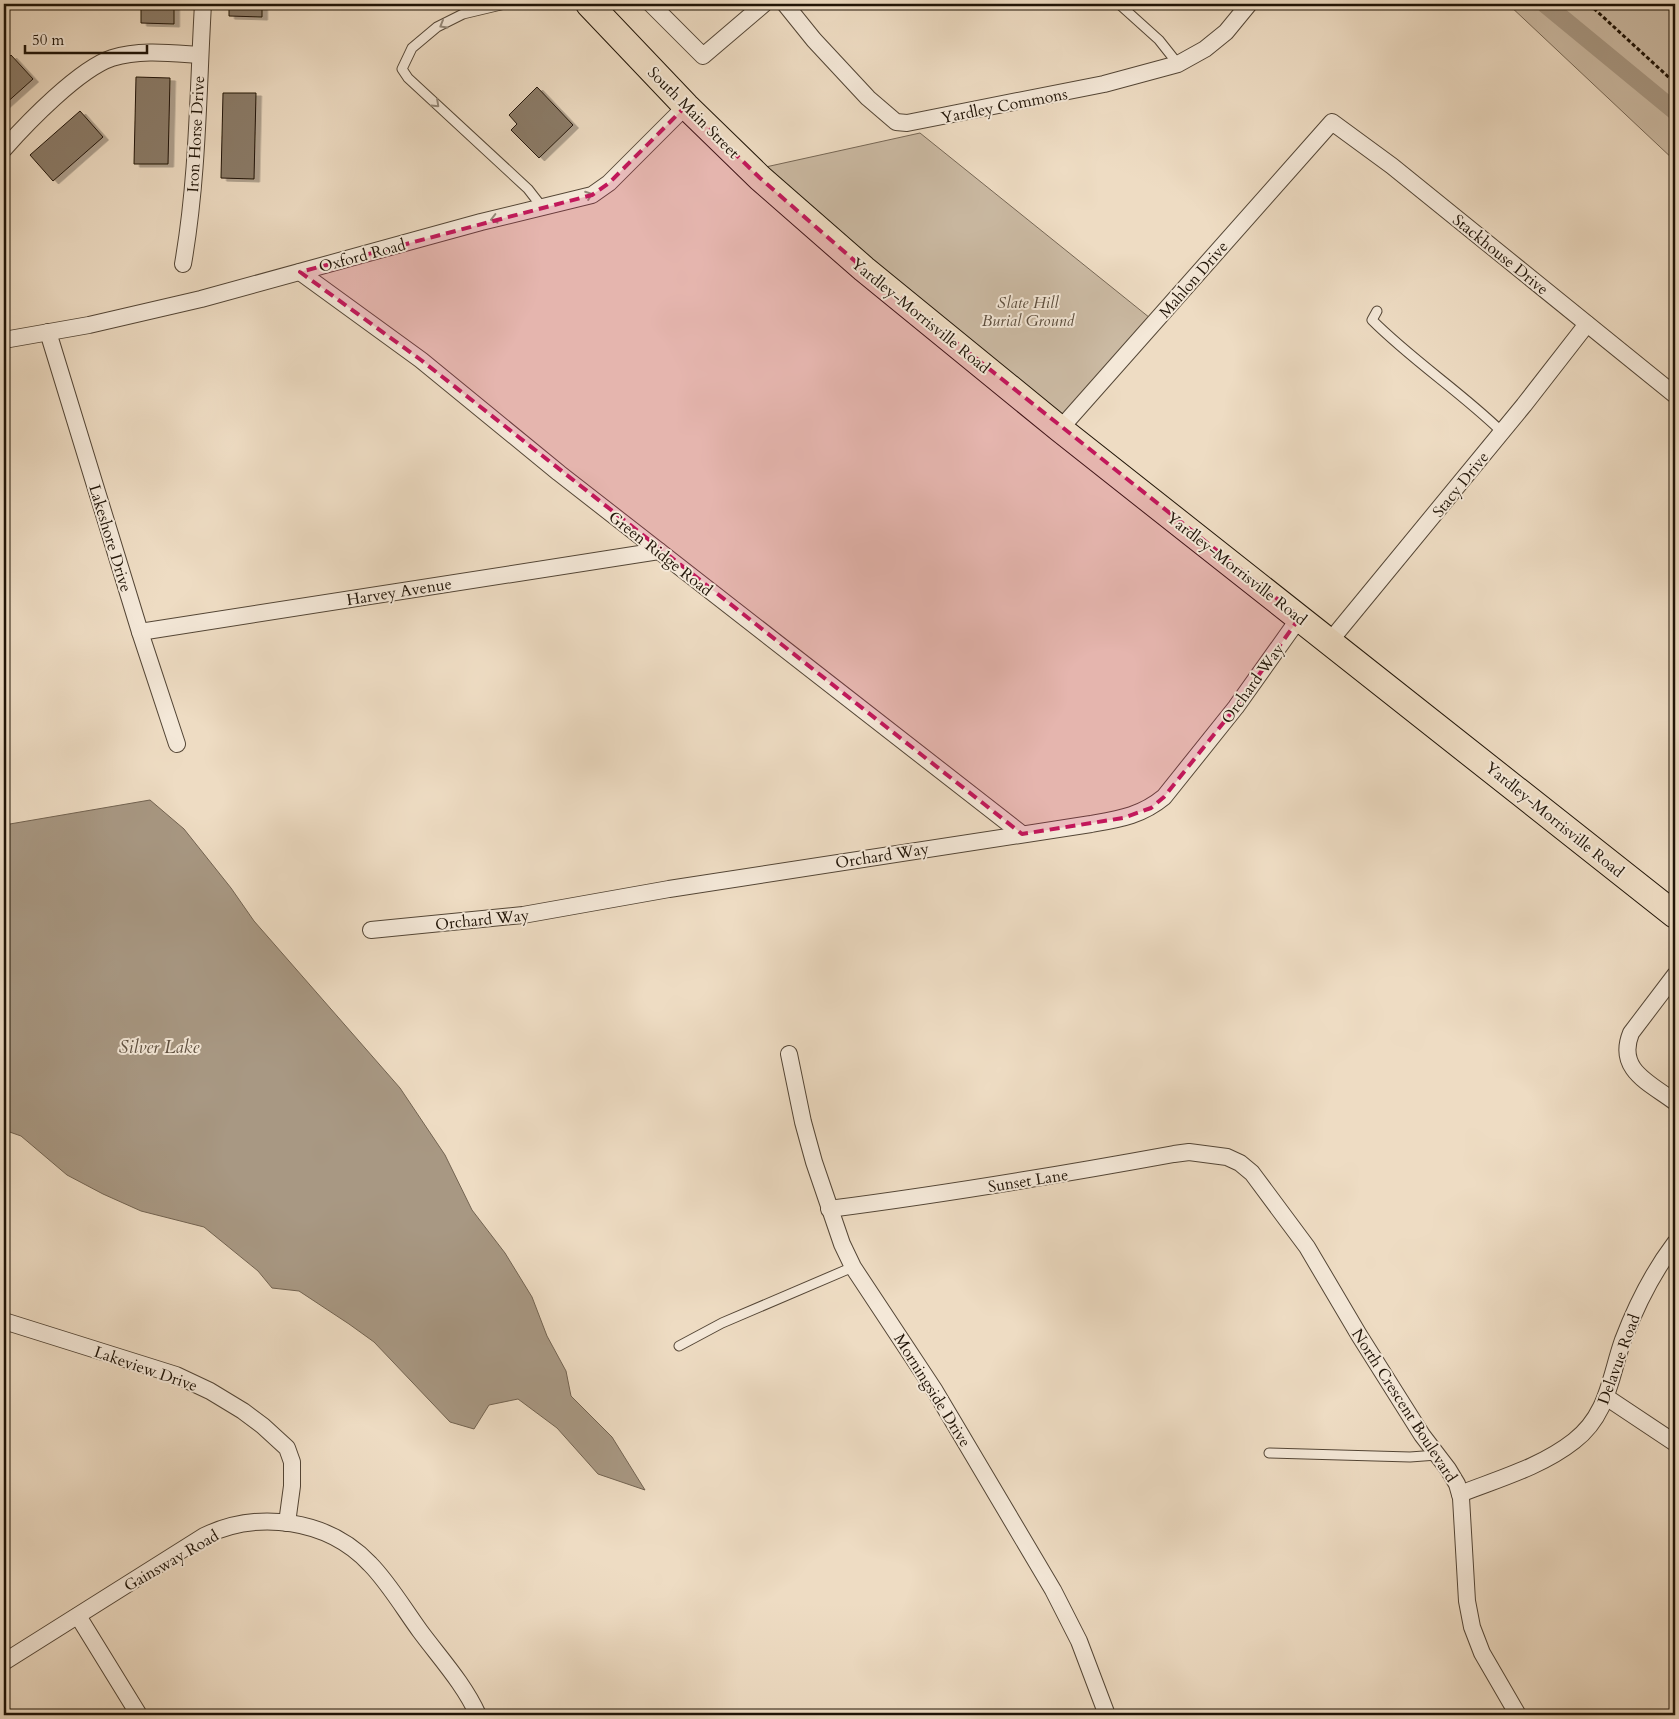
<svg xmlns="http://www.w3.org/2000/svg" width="1679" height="1719" font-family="Cardo,serif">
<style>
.green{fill:#cbbaa3;stroke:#766755}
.water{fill:#a89883;stroke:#726351}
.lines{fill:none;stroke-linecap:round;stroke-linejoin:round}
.canal{stroke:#a89883;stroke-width:18}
.building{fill:#8b7c69;stroke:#201407;filter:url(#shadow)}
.service-casing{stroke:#544636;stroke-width:11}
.minor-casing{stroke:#544636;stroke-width:18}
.primary-casing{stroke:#201407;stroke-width:28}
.path{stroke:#201407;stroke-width:3;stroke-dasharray:4 2.5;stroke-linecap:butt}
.service{stroke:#f4e8d8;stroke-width:9}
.minor{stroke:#f4e8d8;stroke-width:16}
.primary{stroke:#eedcc3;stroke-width:26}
.oneway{stroke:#95897a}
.marked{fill:#c2185b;fill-opacity:0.2;stroke:#c2185b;stroke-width:4;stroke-dasharray:10 6;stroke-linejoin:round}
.labels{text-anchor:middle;stroke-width:4;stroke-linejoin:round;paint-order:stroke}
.street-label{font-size:16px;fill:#201407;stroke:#f4e8d8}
.park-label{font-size:16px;font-style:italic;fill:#5c4e3e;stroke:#f4e8d8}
.water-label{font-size:18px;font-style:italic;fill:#5d4f3f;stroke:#f4e8d8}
</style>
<defs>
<filter id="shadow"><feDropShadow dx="5.5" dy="3" stdDeviation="0" flood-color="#0004"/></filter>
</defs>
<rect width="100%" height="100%" fill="#eedcc3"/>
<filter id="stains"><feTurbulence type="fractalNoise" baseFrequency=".004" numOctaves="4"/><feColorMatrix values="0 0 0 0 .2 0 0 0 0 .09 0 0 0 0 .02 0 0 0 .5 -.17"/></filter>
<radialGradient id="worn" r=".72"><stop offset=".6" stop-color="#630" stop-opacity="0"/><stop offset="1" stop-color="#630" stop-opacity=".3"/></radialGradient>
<g class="green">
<polygon points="1508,4 1675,4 1675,161"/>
<polygon points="920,133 1155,322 1060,429 752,170"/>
</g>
<polygon class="water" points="150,800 184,829 231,888 254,921 400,1088 445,1155 472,1210 505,1253 532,1297 547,1336 566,1371 571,1396 612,1437 645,1490 598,1474 557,1428 518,1399 489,1405 474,1429 450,1422 374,1342 349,1324 299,1291 272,1288 258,1271 204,1227 141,1211 103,1194 67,1175 21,1136 4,1130 4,825"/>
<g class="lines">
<polyline class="canal" points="1545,4 1675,111"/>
</g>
<g class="building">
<polygon points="141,4 174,4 174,24 141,23"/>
<polygon points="229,4 262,4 262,17 229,16"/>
<polygon points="11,55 33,79 4,105 4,62"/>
<polygon points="136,77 170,78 168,164 134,164"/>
<polygon points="537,87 573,125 539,158 511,130 517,124 509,115"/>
<polygon points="223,93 256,93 254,179 221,178"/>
<polygon points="80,111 103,137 53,181 30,155"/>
</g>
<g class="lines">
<defs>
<g id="service">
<polyline points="505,4 463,14 437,27 412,48 402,69 408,78 528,189 542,207"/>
<polyline points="1119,4 1159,40 1178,64"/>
<path d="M1377,311L1372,320C1413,361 1461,392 1502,432"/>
<polyline points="679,1346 722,1323 853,1267"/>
<polyline points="1269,1453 1410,1457 1437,1455"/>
</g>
<g id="minor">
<polyline points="651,4 703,56 764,4"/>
<polyline points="785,4 814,40 868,98 896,122 907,123 1104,84 1178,64 1205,49 1226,32 1249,4"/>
<path d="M4,149C27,123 79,69 112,58C140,49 171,53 200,55"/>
<path d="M183,264C198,178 198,90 203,4"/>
<polyline points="300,272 421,360 559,473 1022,834"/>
<polyline points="48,332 140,632 177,744"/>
<polyline points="4,340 89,325 201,299 481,222 592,195 609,183 686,106"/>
<polyline points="1060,429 1332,122 1392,166 1675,395"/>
<polyline points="140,632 659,551"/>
<polyline points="1330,641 1524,405 1587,324"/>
<path d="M371,930L523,915L669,889L1091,824C1119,819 1141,816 1164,797L1236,707L1300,617"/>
<path d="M1675,975L1631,1033C1616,1070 1650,1083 1675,1102"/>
<polyline points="789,1054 803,1122 814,1162 842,1244 853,1267 935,1391 1053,1590 1079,1641 1107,1715"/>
<path d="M829,1209C945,1194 1059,1175 1174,1154L1189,1152L1227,1157L1240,1163L1252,1173L1307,1247L1359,1335L1422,1435L1448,1469L1457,1484L1461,1498L1467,1601L1472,1627L1482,1653L1518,1715"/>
<polyline points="4,1321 176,1375 210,1391 243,1411 263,1426 287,1448 292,1462 292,1486 287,1523"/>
<polyline points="1606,1397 1675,1443"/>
<path d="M1460,1494C1498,1479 1541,1467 1574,1441C1608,1415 1610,1377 1623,1340C1636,1306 1653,1272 1675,1243"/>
<polyline points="78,1616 139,1715"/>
<path d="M4,1662L204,1536C258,1510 328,1519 370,1564C388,1582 404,1609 420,1631C440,1658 464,1684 478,1715"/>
</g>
<polyline id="primary" points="589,4 686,106 760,178 864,269 1060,429 1675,915"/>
</defs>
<use href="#service" class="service-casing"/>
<use href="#minor" class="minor-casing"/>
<use href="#primary" class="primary-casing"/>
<polyline class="path" points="1589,4 1675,83"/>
<use href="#service" class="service"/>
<use href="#minor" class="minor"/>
<use href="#primary" class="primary"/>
</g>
<defs><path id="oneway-chevron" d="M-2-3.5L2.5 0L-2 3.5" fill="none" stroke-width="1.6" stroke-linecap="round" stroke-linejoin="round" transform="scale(1.25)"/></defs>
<g class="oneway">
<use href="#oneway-chevron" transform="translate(443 25) rotate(150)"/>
<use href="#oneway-chevron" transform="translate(436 104) rotate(43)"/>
<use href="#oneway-chevron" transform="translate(589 195) rotate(-20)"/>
<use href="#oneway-chevron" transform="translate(494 219) rotate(166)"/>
</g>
<path class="marked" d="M686,106L760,178L864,269L1300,617L1236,707L1164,797L1151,808L1123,818L1022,834L421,360L300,272L592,195L609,183Z"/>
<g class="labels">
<g class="street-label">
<text transform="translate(1004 105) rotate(-11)" y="6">Yardley Commons</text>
<text transform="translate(694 112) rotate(45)" y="6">South Main Street</text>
<text transform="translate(195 134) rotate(-87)" y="6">Iron Horse Drive</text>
<text transform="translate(1501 254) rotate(39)" y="6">Stackhouse Drive</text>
<text transform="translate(362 255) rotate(-15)" y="6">Oxford Road</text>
<text transform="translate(1193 279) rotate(-49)" y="6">Mahlon Drive</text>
<text transform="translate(921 315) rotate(39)" y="6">Yardley-Morrisville Road</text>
<text transform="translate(1460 484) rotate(-51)" y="6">Stacy Drive</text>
<text transform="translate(111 538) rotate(73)" y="6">Lakeshore Drive</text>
<text transform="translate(661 553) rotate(38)" y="6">Green Ridge Road</text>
<text transform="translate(1237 568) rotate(38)" y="6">Yardley-Morrisville Road</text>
<text transform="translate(399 591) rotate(-9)" y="6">Harvey Avenue</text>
<text transform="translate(1252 683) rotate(-54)" y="6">Orchard Way</text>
<text transform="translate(1555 819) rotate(39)" y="6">Yardley-Morrisville Road</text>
<text transform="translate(882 855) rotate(-9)" y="6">Orchard Way</text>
<text transform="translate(482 919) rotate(-6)" y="6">Orchard Way</text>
<text transform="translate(1028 1180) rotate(-9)" y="6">Sunset Lane</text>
<text transform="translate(1618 1359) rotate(-70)" y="6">Delavue Road</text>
<text transform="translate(146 1368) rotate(19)" y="6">Lakeview Drive</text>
<text transform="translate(933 1390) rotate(58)" y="6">Morningside Drive</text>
<text transform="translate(1405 1405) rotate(57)" y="6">North Crescent Boulevard</text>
<text transform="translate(171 1560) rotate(-30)" y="6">Gainsway Road</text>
</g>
<g class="park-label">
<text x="1028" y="308">Slate Hill<tspan x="1028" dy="18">Burial Ground</tspan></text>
</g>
<g class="water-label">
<text x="159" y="1053">Silver Lake</text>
</g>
</g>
<rect width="1679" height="1719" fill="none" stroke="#eedcc3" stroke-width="20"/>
<rect x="5" y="5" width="1669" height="1709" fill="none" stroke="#201407" stroke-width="2.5"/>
<rect x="10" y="10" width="1659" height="1699" fill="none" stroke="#201407"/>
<path d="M25 45v8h122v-8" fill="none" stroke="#201407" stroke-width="2.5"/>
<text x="32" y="45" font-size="15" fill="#201407" stroke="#f4e8d8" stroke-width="4" paint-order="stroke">50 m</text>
<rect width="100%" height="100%" filter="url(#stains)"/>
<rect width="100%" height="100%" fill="url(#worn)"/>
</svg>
